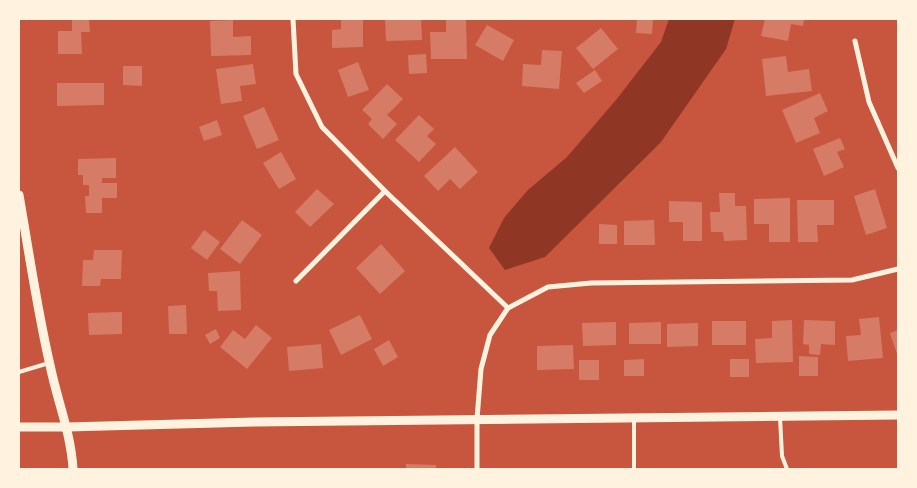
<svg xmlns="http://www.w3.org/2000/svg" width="917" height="488" font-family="Georgia,serif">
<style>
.water{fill:#8f3625}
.building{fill:#d67c66}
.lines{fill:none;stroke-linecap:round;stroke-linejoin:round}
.service{stroke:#fff3e0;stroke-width:4}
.minor{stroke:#fff3e0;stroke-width:5}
.tertiary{stroke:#fff3e0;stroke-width:9}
</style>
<rect width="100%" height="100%" fill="#c8553d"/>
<polygon class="water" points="669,19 735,19 726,49 661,142 545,257 505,270 489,248 504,218 528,190 567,157 616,100 661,42"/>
<g class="building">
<polygon points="72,19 89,19 90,32 81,32 82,54 58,54 58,31 72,31"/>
<polygon points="341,19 363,19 363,47 332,48 332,30 341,29"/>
<polygon points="385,19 421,19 422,40 386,41"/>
<polygon points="446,19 466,19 467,59 431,59 430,32 446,32"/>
<polygon points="637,19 653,19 652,34 636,33"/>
<polygon points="765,19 804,19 803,26 791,24 788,41 761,36"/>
<polygon points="233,20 233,37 251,36 251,55 211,56 210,21"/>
<polygon points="487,25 514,40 503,61 475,45"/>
<polygon points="601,28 618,49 593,69 576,48"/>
<polygon points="542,50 562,51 559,89 522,86 523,64 541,65"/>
<polygon points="426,54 427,73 409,74 408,55"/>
<polygon points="786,56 788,72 809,69 812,91 766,96 762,59"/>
<polygon points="358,62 369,90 348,97 338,70"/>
<polygon points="253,64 256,84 240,86 242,101 221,104 216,69"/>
<polygon points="123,66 142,66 142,86 123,85"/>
<polygon points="595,70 602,81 584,93 576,83"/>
<polygon points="57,83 104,83 104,105 57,106"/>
<polygon points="387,84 403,99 387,115 397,124 383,139 368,124 372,119 362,110"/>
<polygon points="820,93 828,111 814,118 820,133 796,143 782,110"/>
<polygon points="264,107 279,140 257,149 243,116"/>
<polygon points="419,115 434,129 427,136 436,144 419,162 395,140"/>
<polygon points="217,120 222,135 204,141 199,127"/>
<polygon points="840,138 845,149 837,152 844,167 824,176 813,149"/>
<polygon points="455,147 478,172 460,189 450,179 438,191 424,176"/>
<polygon points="281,152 296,179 279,189 263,163"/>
<polygon points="116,158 116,178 102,178 102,183 117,183 117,198 102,198 102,213 86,213 85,196 89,196 89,185 83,185 83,175 78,175 78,159"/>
<polygon points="317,189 334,204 310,227 295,212"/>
<polygon points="875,189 887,228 866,235 854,196"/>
<polygon points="719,193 735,193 735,206 746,206 747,240 724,241 723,232 711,232 710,212 720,212"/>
<polygon points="790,198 790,242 769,242 769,224 754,224 754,199"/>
<polygon points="797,200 834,200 834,225 817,225 818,242 798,242"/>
<polygon points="669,201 702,202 702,241 683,241 683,222 669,222"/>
<polygon points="242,220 262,235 240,264 220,249"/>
<polygon points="654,220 655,245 624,245 624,221"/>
<polygon points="599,224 617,225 617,244 599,244"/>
<polygon points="204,230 220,242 207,260 191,248"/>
<polygon points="381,244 405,271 380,294 356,268"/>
<polygon points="94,250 122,250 121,279 101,279 100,286 82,286 83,260 93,260"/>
<polygon points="240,271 241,310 218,311 217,291 209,291 208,273"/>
<polygon points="186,305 187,334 169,334 168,306"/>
<polygon points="122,312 122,334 89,335 88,313"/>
<polygon points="360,315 372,339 341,355 329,330"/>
<polygon points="879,317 883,358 848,361 846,336 861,335 859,319"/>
<polygon points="792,320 793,362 756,363 755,339 772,338 772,321"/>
<polygon points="804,320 835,321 835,345 821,344 820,355 809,354 809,345 803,344"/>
<rect x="712" y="321" width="34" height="24"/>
<polygon points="616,322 616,345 583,346 582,323"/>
<polygon points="661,322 661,344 629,344 629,323"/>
<polygon points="698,323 698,346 667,347 667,324"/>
<polygon points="256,325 272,338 247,369 220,347 233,330 245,339"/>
<polygon points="216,329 220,338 210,344 205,335"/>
<polygon points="898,330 898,357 890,333"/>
<polygon points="389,340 398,357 383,366 374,349"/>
<polygon points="321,344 323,368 289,371 287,347"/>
<polygon points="573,345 574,369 537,370 537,346"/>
<polygon points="799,356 818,357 818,376 799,376"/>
<polygon points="644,359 644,376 624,376 624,360"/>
<rect x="730" y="359" width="19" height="18"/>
<rect x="579" y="360" width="20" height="20"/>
<polygon points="406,464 436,465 436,469 406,469"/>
</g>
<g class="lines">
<g class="service">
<polyline points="19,372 49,363"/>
<polyline points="634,417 634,469"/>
<polyline points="780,417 782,456 787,469"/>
</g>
<g class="minor">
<polyline points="293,19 296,74 322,127 385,191 508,308"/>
<polyline points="855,41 869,102 898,168"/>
<polyline points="296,281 385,191"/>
<polyline points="477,469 477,419 481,369 490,335 508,308 548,287 591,283 852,280 898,269"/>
</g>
<g class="tertiary">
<path d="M19,195C29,252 37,309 50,365C57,400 71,433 73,469"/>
<polyline points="19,427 67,427 254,422 898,415"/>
</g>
</g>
<rect width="917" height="488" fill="none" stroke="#fff3e0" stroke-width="40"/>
</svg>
